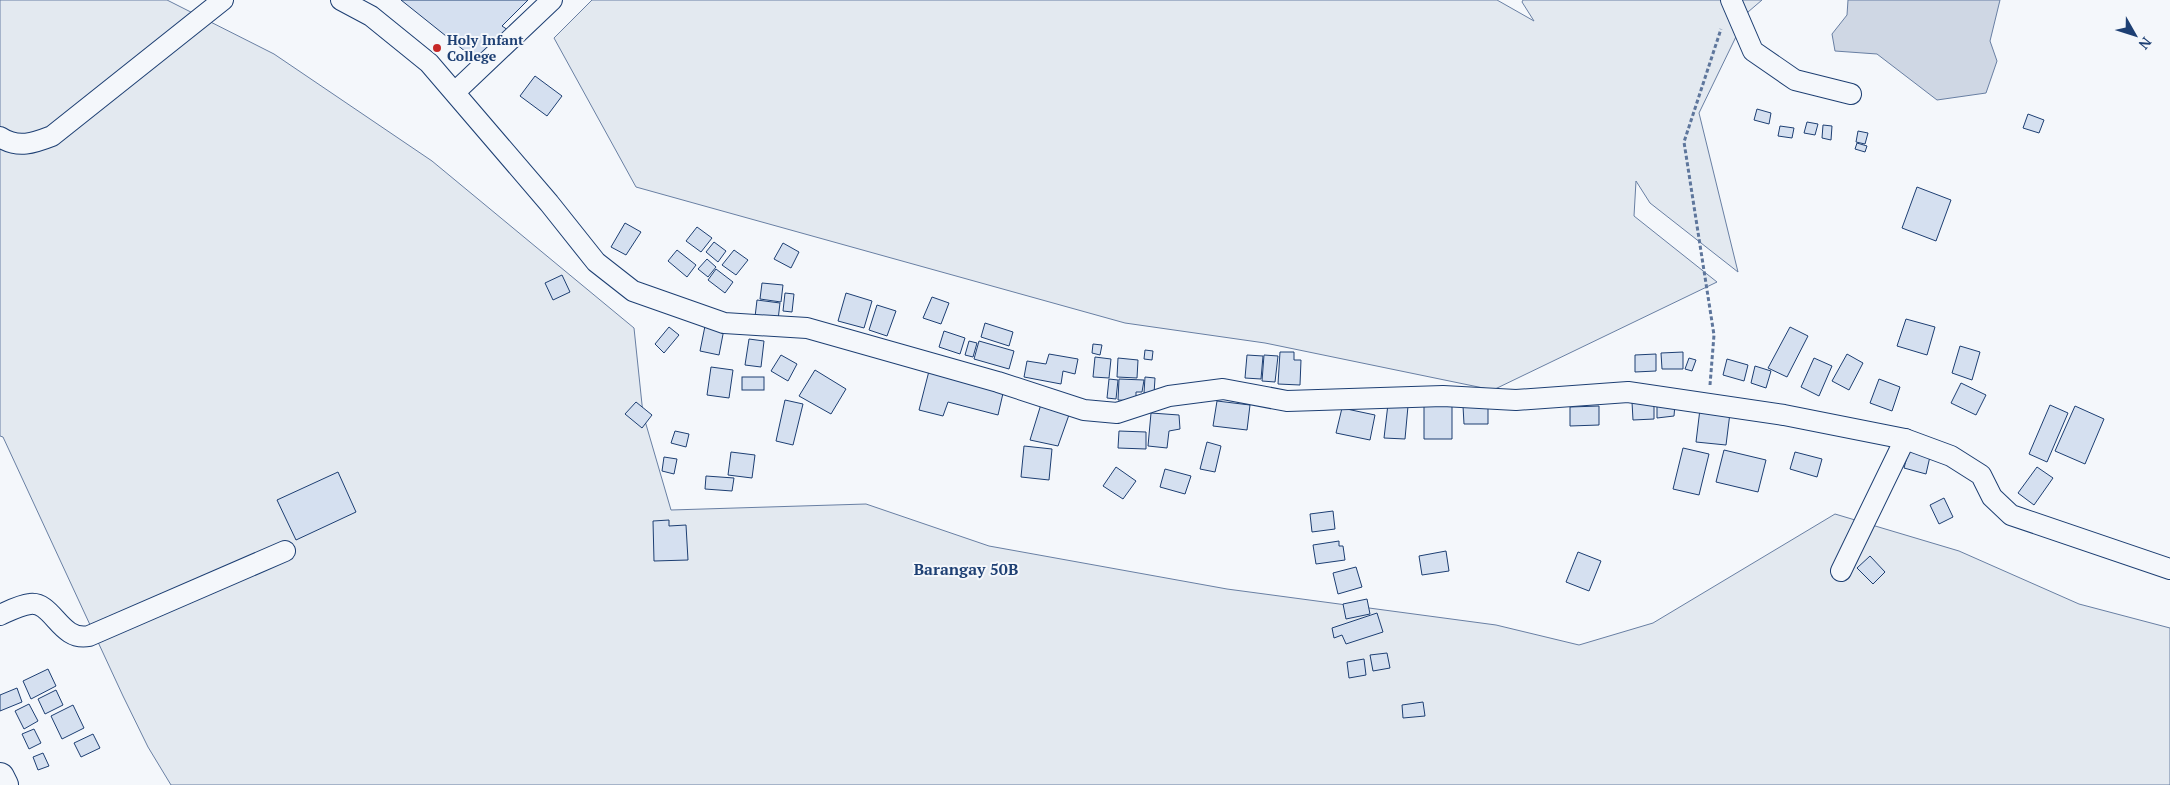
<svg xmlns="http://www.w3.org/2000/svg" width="2170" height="785" font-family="'PT Serif',serif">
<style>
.green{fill:#e3e9f0;stroke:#687fa3}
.water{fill:#cfd7e4;stroke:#687fa3}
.building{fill:#d5e0f0;stroke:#1d3f73}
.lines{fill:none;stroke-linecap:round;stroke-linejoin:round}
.street-casing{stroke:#1d3f73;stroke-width:22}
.secondary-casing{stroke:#1d3f73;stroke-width:30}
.path{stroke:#5e769c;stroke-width:3;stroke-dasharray:4 2.5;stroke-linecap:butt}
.street{stroke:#f4f7fb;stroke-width:20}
.secondary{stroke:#f4f7fb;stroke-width:28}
.poi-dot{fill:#c62828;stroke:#f4f7fb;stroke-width:2}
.labels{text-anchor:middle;stroke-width:4;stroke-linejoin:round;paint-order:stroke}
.poi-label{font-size:14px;font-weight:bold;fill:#1d3f73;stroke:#f4f7fb;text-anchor:start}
.quarter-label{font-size:16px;font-weight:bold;fill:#1d3f73;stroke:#f4f7fb}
</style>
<rect width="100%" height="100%" fill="#f4f7fb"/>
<g class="green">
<polygon points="0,0 167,0 274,54 432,161 634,328 643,414 671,510 866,504 989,546 1227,589 1496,625 1579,645 1653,623 1835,514 1959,551 2079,604 2170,628 2170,785 171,785 148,747 123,696 3,437 0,436"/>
<polygon points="592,0 1497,0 1534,21 1522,2 1523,0 1762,0 1748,12 1699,113 1738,272 1650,203 1636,181 1634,216 1717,282 1493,390 1265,343 1125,323 636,187 554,38"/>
</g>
<polygon class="water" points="1848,0 2000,0 1990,41 1997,61 1986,93 1937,100 1877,54 1835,51 1832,34 1847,15"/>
<g class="building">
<polygon points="401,0 528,0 502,26 508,30 481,64"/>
<polygon points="535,76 562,96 547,116 520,96"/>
<polygon points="1757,109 1771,113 1769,124 1754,120"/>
<polygon points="2028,114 2044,120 2039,133 2023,128"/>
<polygon points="1807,122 1818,124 1815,135 1804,133"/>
<polygon points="1823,125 1832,126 1831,140 1822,138"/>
<polygon points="1780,126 1794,128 1792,138 1778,136"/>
<polygon points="1858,131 1868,133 1865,144 1856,142"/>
<polygon points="1857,143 1867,146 1865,152 1855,149"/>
<polygon points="1917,187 1951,200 1936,241 1902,228"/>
<polygon points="625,223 641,232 626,255 611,247"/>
<polygon points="697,227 712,238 701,252 686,241"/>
<polygon points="714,242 726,251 718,262 706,252"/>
<polygon points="783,243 799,252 791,268 774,259"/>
<polygon points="677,250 696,265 687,277 668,261"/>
<polygon points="734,250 748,260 736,275 722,265"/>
<polygon points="707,259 716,267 708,277 698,269"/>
<polygon points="716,269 733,282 725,293 708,280"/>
<polygon points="562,275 570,292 553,300 545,283"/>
<polygon points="762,283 783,285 781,302 760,299"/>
<polygon points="785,293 794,294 792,312 783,311"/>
<polygon points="846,293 872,301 864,328 838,321"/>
<polygon points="932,297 949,303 941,324 923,318"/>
<polygon points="757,300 780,303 778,320 755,317"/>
<polygon points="877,305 896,311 887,336 869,330"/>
<polygon points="1906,319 1935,327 1927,355 1897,346"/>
<polygon points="985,323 1013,332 1009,346 981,337"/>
<polygon points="705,326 724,329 719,355 700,351"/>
<polygon points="669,327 679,335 664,353 655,344"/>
<polygon points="1790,327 1808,336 1787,377 1768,368"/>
<polygon points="944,331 965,338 960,354 939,347"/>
<polygon points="749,339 764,341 761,367 745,365"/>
<polygon points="969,341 977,343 973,357 965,355"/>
<polygon points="979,341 1014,351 1009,369 974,359"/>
<polygon points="1093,344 1102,345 1100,355 1092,353"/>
<polygon points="1960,346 1980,352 1972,380 1952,373"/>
<polygon points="1145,350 1153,351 1152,360 1144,359"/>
<polygon points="1280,352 1294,352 1294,360 1301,360 1300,385 1278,384"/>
<polygon points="1683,352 1683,369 1662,369 1661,353"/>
<polygon points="1049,354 1078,359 1075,374 1063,371 1061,384 1024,377 1027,361 1046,364"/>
<polygon points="1656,354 1656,371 1635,372 1635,355"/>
<polygon points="1847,354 1863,363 1849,390 1832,381"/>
<polygon points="781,355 797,364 788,381 771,371"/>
<polygon points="1247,355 1263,356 1261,379 1245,378"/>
<polygon points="1264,355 1278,356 1275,382 1262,381"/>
<polygon points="1095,357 1111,359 1109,378 1093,377"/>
<polygon points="1118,358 1138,360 1137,378 1117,377"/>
<polygon points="1689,358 1696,360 1692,371 1685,369"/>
<polygon points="1814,358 1832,366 1819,396 1801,387"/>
<polygon points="1727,359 1748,365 1744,381 1723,375"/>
<polygon points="1755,366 1771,371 1766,388 1751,383"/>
<polygon points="711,367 733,370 729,398 707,395"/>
<polygon points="815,370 846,389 831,414 799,396"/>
<polygon points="929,371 1004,389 998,415 948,402 943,416 919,410"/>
<rect x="742" y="377" width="22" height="13"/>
<polygon points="1145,377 1155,378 1154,394 1144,393"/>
<polygon points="1109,379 1118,380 1116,399 1107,398"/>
<polygon points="1119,379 1144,380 1142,392 1136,392 1136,401 1118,400"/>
<polygon points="1879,379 1900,387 1892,411 1870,403"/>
<polygon points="1961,383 1986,395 1976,415 1951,403"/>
<polygon points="785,400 803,404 793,445 776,441"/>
<polygon points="1042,401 1070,412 1058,446 1030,440"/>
<polygon points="1217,401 1250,405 1247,430 1213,426"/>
<polygon points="1424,401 1452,403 1452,439 1424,439"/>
<polygon points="636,402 652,415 642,428 625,414"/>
<polygon points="1632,402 1654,402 1654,419 1633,420"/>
<polygon points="1388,404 1408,406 1405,439 1384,438"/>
<polygon points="1657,404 1675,404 1674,416 1657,418"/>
<polygon points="2050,405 2068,413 2047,462 2029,454"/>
<polygon points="1463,406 1488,406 1488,424 1464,424"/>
<polygon points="1599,406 1599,425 1570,426 1570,407"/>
<polygon points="2075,406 2104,419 2085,464 2055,451"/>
<polygon points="1342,408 1375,415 1370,440 1336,433"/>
<polygon points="1700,409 1730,413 1726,445 1696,442"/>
<polygon points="1151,413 1179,415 1180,429 1169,431 1167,448 1148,446"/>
<polygon points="675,431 689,434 686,447 671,443"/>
<polygon points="1119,431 1146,432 1146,449 1118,448"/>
<polygon points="1207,442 1221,446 1215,472 1200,469"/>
<polygon points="1024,446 1052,449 1049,480 1021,477"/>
<polygon points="1910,446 1931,452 1926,474 1904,468"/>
<polygon points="1683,448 1709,454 1699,495 1673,489"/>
<polygon points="1724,450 1766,460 1758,492 1716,482"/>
<polygon points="731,452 755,455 752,478 728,475"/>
<polygon points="1795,452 1822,459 1817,477 1790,469"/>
<polygon points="664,457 677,459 674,474 662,471"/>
<polygon points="1116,467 1136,481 1123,499 1103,486"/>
<polygon points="2037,467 2053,478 2034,505 2018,493"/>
<polygon points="1165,469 1191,476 1185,494 1160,487"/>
<polygon points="338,472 356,512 296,540 277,500"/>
<polygon points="706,476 734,478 732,491 705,489"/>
<polygon points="1944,498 1953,517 1939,524 1930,505"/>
<polygon points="1333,511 1335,529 1312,532 1310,514"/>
<polygon points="669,520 669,526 686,525 688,560 654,561 653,521"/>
<polygon points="1339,541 1339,546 1343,546 1345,560 1316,564 1313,545"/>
<polygon points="1446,551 1449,571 1422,575 1419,556"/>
<polygon points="1578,552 1601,561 1589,591 1566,582"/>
<polygon points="1870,556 1885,572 1873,584 1857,568"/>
<polygon points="1356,567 1362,587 1338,594 1333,573"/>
<polygon points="1367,599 1370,614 1346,619 1343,604"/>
<polygon points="1377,613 1383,632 1346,644 1342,635 1334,638 1332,628"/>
<polygon points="1387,653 1390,668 1373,671 1370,655"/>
<polygon points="1364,659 1366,675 1349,678 1347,662"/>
<polygon points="48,669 56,686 31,699 23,681"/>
<polygon points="17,688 22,702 0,711 0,695"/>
<polygon points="56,690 63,705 45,714 38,699"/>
<polygon points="1423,702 1425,716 1403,718 1402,705"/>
<polygon points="29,704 38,721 24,729 15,711"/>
<polygon points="73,705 84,728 62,739 51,716"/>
<polygon points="34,729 41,743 29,749 22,734"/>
<polygon points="93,734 100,748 81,757 74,743"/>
<polygon points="43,753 49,766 38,770 33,757"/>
</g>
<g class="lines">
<defs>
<g id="street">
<polyline points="341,0 371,16 429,63 549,203 596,262 633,291 724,323 807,328 998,382 1084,410 1117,413 1169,396 1223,389 1287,401 1443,396 1516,400 1628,392 1784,415 1905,439 1951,456 1981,475 1992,497 2011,515 2170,569"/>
<polyline points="1731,0 1753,51 1795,80 1851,94"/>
<polyline points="455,92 552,0"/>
<path d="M0,137C18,149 34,143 52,136L223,0"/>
<polyline points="1841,571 1905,439"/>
<path d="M0,615C9,611 20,605 30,604C53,601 60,642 89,636L285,551"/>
</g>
<polyline id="secondary" points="0,777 4,785"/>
</defs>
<use href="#street" class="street-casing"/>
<use href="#secondary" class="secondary-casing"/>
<polyline class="path" points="1710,385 1714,335 1684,142 1721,29"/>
<use href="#street" class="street"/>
<use href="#secondary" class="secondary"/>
</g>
<circle class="poi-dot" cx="437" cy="48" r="5"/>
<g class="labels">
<g class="poi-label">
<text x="447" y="45">Holy Infant<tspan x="447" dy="16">College</tspan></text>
</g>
<g class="quarter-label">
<text x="966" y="575">Barangay 50B</text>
</g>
</g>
<g transform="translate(2135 35) rotate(129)" stroke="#f4f7fb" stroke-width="4" paint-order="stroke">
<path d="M0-4L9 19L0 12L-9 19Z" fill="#1d3f73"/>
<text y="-8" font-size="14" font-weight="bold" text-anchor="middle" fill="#1d3f73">N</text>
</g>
</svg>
